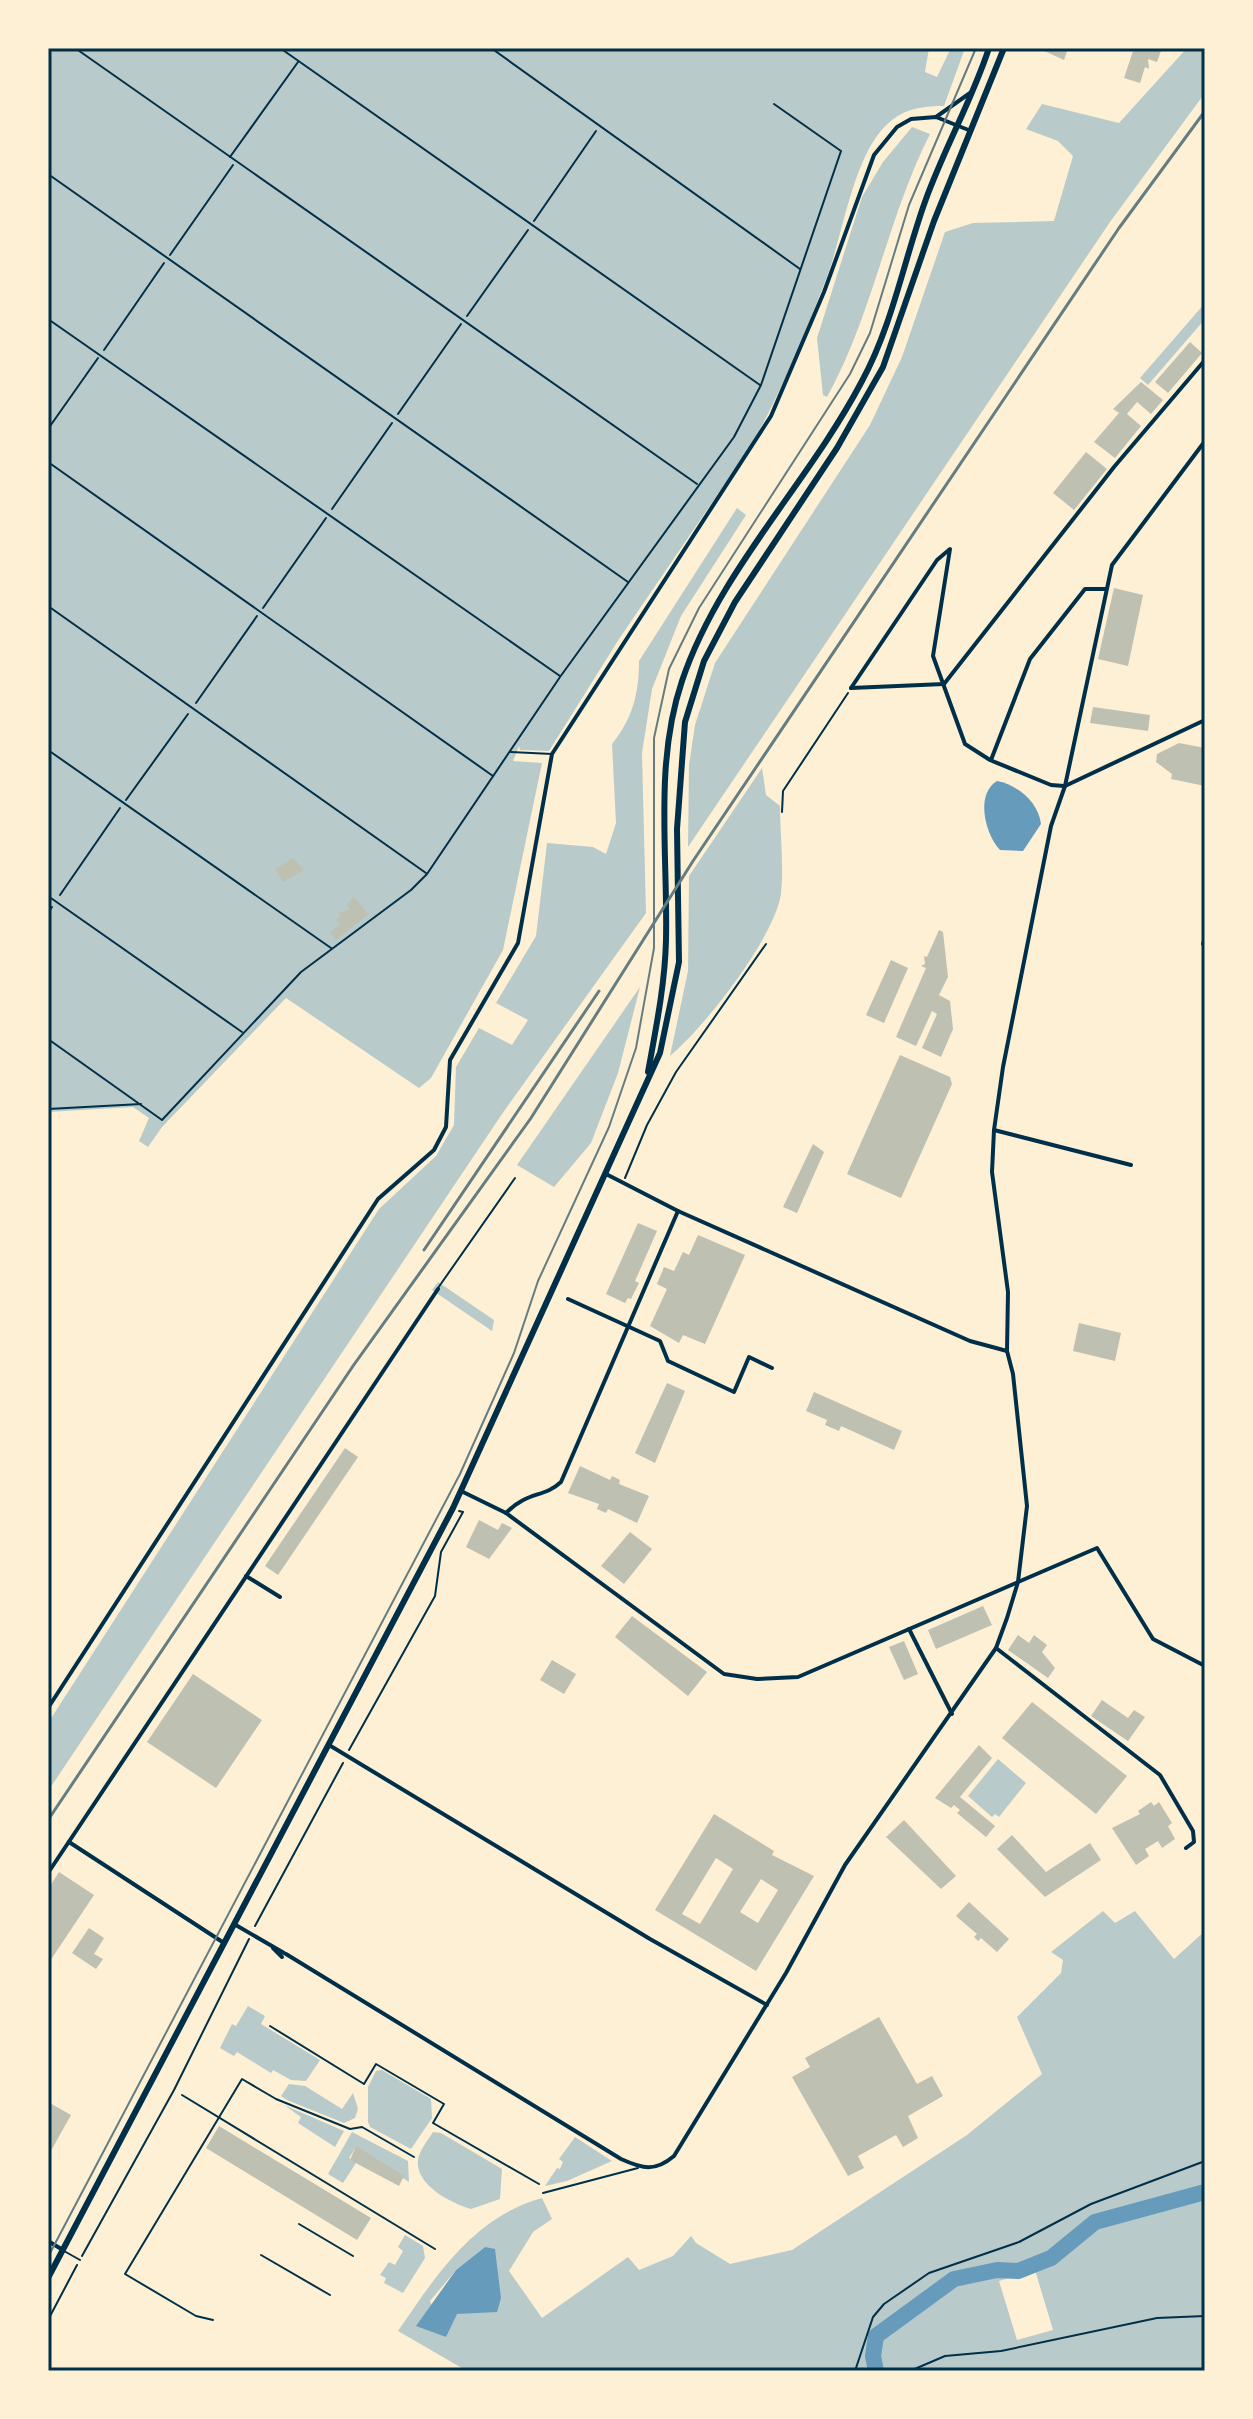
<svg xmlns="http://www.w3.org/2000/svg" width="1253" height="2419" font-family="Helvetica,sans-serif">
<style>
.green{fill:#b9caca;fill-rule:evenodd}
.water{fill:#669bbc}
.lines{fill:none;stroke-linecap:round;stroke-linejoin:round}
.river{stroke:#669bbc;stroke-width:16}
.building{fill:#bec0b2;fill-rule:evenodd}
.path{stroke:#003049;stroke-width:2}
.service{stroke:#003049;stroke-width:2}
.minor{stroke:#003049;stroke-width:4}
.primary{stroke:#003049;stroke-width:6}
.tram{stroke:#657d81;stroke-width:2}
.rail{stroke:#657d81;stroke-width:3}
.neatline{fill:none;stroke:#003049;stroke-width:3}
</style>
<rect width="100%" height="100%" fill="#fdf0d5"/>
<g class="green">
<path d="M48,48H929L925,72L937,77L951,48H965L944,106C925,106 907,108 892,120C855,148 844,229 829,271C807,330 782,390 752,444L619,639L549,751L520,750L519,746L513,761L542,763L503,950L431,1078L419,1088L286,998L162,1127L148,1147L139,1141L149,1118L133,1107L48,1112Z"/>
<polygon points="1187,48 1205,48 1205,93 1110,222 688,847 689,765 695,725 715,663 870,425 902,357 945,232 973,223 1054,221 1073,156 1058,141 1026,129 1042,104 1119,123"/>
<path d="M912,127L930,134C887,219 873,314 827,397L823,395L817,338L862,197L883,162Z"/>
<polygon points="1205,303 1205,319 1148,385 1140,378"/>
<path d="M737,508L746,515L681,616L652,689L642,753L646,913L504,1111L48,1791V1723L379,1209L436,1156L454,1125L456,1067L479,1028L512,1045L528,1020L496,1003L536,936L547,843L593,847L606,854L616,823L612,744C633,718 639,693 639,661Z"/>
<path d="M762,768L766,795L780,806C780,834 784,865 781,893C776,936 704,1028 670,1056L688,971L689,876Z"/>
<polygon points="640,987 618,1073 591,1143 554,1187 517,1165"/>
<polygon points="438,1282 494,1320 492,1331 432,1290"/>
<polygon points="998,1759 1026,1783 999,1817 995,1814 992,1817 968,1796"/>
<path d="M1103,1911L1115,1923L1135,1911L1174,1959L1205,1931V2371H467L398,2331C436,2276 473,2217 542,2198L552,2219L533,2232L509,2271L542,2318L628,2257L639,2270L673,2256L691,2236L696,2243L730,2264L792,2250L967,2135L1042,2074L1017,2017L1061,1973L1063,1960L1051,1952ZM485,2247L445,2337L430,2301L456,2270ZM1035,2270L1053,2330L1017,2340L999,2281Z"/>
<polygon points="248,2006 265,2016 261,2024 320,2060 306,2081 291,2080 273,2070 271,2073 237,2052 234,2056 220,2048 232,2024 236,2026"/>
<polygon points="382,2070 431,2099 432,2118 411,2149 370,2127 368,2122 368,2087 376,2071"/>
<polygon points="289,2084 305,2086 342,2109 353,2093 358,2109 355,2118 344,2123 287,2100 281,2096"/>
<polygon points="284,2105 344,2131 335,2147 298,2123 301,2117"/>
<polygon points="352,2132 408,2161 409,2182 356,2147 349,2158 356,2163 343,2183 328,2174"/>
<path d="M433,2132L441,2133L502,2169L500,2199L471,2209C451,2203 415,2185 418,2160C419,2151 428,2140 433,2132Z"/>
<polygon points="575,2137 612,2161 567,2181 545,2186 557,2168 560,2169 563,2162 559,2159"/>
<polygon points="405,2235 423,2246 425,2258 403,2293 384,2283 386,2278 380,2275 389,2262 395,2265 403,2251 398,2247"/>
</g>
<g class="water">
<path d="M997,781C1018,785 1038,802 1041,824L1023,851L1000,850C985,834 975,794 997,781Z"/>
<polygon points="485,2247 495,2249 501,2298 497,2312 457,2314 446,2337 416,2326 456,2270"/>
</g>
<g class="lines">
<polyline class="river" points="876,2371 873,2356 876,2336 954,2279 997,2270 1018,2271 1051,2258 1095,2222 1205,2192"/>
</g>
<g class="building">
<polygon points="1038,48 1068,48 1064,60"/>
<polygon points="1134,48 1162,48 1157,62 1148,59 1149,69 1145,67 1140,83 1124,78"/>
<polygon points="1190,342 1202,353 1168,393 1155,382"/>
<polygon points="1141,382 1163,400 1151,414 1137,402 1127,414 1141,426 1115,458 1094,442 1119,413 1113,409"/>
<polygon points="1086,452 1107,469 1074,510 1053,493"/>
<polygon points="1114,588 1143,595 1128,666 1098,659"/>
<polygon points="1093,707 1150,715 1148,731 1090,723"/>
<polygon points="1179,743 1205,748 1205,786 1171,779 1172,774 1156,762 1157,754"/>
<polygon points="293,858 304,870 283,882 275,869"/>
<polygon points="354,897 368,914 336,940 330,933 340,924 336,920 341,916 339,913 350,909 347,904"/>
<polygon points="939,930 943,932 948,977 939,995 950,1001 953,1029 941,1057 922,1048 937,1014 932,1011 916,1046 896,1037 926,968 921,966 925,964 924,956 927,957"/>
<polygon points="891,960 908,968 884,1023 866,1015"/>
<polygon points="900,1055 950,1077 952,1084 901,1198 847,1174"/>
<polygon points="813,1144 824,1152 797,1213 783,1207"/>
<polygon points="638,1223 657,1231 635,1281 639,1283 631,1299 628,1298 625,1303 606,1294"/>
<polygon points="698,1235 745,1255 705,1344 683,1335 679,1343 650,1326 667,1289 657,1284 664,1267 674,1271 683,1252 689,1255"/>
<polygon points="1079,1323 1121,1333 1115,1361 1073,1351"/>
<polygon points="667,1383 685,1391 655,1463 635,1453"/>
<polygon points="814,1392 902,1431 894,1450 841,1426 839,1431 825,1425 827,1420 806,1411"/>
<polygon points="345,1448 358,1457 278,1575 265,1566"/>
<polygon points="580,1466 610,1480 612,1476 620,1480 619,1484 649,1496 637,1523 608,1509 606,1513 597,1509 599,1504 568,1493"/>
<polygon points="479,1520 498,1530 502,1523 512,1528 489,1559 466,1547"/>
<polygon points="630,1532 652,1549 624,1584 601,1566"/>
<polygon points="983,1606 992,1625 936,1649 928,1630"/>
<polygon points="632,1616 707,1672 688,1696 615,1637"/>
<polygon points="1018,1635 1029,1643 1034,1635 1047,1645 1042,1652 1055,1668 1048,1678 1008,1650"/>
<polygon points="904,1641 918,1674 904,1680 889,1647"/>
<polygon points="552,1660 576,1674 564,1694 540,1680"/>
<polygon points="193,1674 262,1720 216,1788 147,1742"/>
<polygon points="1102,1700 1128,1718 1134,1710 1145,1717 1128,1741 1091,1716"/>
<polygon points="1032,1702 1127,1776 1096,1814 1002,1738"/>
<polygon points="979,1745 992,1758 960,1797 995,1826 986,1837 957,1813 960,1810 954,1805 951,1808 935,1798"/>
<polygon points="1151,1802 1154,1806 1159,1802 1172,1823 1168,1826 1175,1839 1162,1848 1158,1841 1145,1849 1149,1856 1136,1865 1112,1828 1140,1814 1138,1811"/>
<path d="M714,1814L774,1851L772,1855L814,1876L756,1971L655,1910ZM716,1858L733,1869L700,1924L682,1914ZM761,1879L778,1890L758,1923L740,1912Z"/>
<polygon points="904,1820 956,1876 941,1889 886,1837"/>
<polygon points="1012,1835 1046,1872 1090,1843 1101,1860 1045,1897 997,1849"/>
<polygon points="59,1872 94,1895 48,1964 48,1889"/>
<polygon points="969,1902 1009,1939 997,1952 981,1938 978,1941 974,1937 977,1934 956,1916"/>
<polygon points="89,1928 104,1938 94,1954 103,1959 96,1969 72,1953"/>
<polygon points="879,2017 917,2084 932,2076 943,2096 908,2116 918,2138 903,2147 896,2135 858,2156 864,2168 848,2176 792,2077 810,2067 805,2058"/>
<polygon points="48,2102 71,2115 48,2156"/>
<polygon points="219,2126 371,2218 357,2240 206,2148"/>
<polygon points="356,2146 404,2176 399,2186 350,2160"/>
</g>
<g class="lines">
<g class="path">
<polyline points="534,221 596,131"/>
<polyline points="170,255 233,165"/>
<polyline points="467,316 528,230"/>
<polyline points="104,350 164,263"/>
<polyline points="398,414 461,324"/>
<polyline points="48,429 98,358"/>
<polyline points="332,509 392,423"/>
<polyline points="263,608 326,518"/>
<polyline points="196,703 257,616"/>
<polyline points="126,800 188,714"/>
<polyline points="782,812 783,791 848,693"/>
<polyline points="60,895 120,808"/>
<polyline points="48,913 52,907"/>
<polyline points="625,1178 647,1125 676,1072 766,944"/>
<polyline points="349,1750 435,1596 441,1552 463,1512 459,1511"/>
<polyline points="255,1926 343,1763"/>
<polyline points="82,2256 174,2090 249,1939"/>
<polyline points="48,2320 77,2265"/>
<polyline points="855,2371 873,2317 884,2304 929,2273 1019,2242 1091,2204 1205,2161"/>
<polyline points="910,2371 945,2356 1001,2351 1157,2318 1205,2316"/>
</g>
<g class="service">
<polyline points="75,48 697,484"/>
<polyline points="280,48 760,385"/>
<polyline points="491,48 800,269"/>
<polyline points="230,157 298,62"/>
<polyline points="48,174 628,582"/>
<polyline points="48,319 560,676"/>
<polyline points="48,462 493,776"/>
<polyline points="48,606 426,873"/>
<polyline points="48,750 331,948"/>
<polyline points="511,752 552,754"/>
<polyline points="48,896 242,1032"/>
<polyline points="48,1039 162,1120 301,972 411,890 427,874 560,677 734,437 761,385 841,151 774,104"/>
<polyline points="48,1109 141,1104"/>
<polyline points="438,1288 515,1178"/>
<polyline points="270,2026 364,2084 376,2064 444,2104 433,2123 539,2184"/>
<polyline points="182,2095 435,2249"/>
<polyline points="543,2193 638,2168"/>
<polyline points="299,2224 353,2256"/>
<polyline points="64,2251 80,2260"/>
<polyline points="261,2255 330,2295"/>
<polyline points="213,2320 196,2316 125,2274 242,2079 276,2099 350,2129 362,2127 414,2157"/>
</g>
<g class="minor">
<polyline points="936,117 970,93"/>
<polyline points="851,688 944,684 1114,467 1205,360"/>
<polyline points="851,688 937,560 950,549 933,656 965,744 990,760 1051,785 1064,786"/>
<polyline points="991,760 1030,659 1085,589 1105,589"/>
<polyline points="1065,786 1205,720"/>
<polyline points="1203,944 1205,937"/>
<polyline points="994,1130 1131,1165"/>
<polyline points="606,1174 678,1211 970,1341 1007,1351"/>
<polyline points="568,1299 660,1341 668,1361 734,1392 749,1357 772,1368"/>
<polyline points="461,1491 506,1513 724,1674 757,1679 798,1677 1097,1548 1153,1639 1205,1666"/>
<path d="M506,1513C527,1491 544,1498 561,1482L678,1211"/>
<polyline points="246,1576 280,1597"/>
<polyline points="909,1629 952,1714"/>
<polyline points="996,1648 1160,1775 1193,1831 1194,1842 1186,1848"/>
<polyline points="48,1708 378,1199 434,1150 446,1127 450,1060 518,943 552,754 771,416 824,292 874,155 897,127 911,119 936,117 971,131"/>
<polyline points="329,1745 650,1939 767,2005"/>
<polyline points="69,1842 224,1943"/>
<polyline points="48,1873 438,1289"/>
<polyline points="234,1924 284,1953"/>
<polyline points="273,1948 282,1957"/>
<path d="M286,1954L621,2159C643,2169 655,2172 674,2156L786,1973L845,1865L996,1648L1007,1618L1018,1582L1027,1506L1013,1374L1007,1351L1008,1292L992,1172L994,1130L1003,1067L1051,826L1065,786L1112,565L1205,441"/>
<polyline points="48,2241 63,2250"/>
</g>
<g class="primary">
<path d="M648,1072C656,1028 665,984 666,940C668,854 654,764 682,681C719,571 808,484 862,381C893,324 904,259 926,199C945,147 972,100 989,48"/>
<polyline points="48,2278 453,1508 660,1053 679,962 677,829 685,722 704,661 735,602 837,448 883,367 934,221 1004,48"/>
</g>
<polyline class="tram" points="48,2257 460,1474 514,1353 538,1281 609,1127 636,1048 654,948 654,738 669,669 699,608 850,374 870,333 909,205 976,48"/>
<g class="rail">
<polyline points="424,1250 599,991"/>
<polyline points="48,1820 353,1366 531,1118 693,861 1119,228 1205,111"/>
</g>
</g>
<rect width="1253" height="2419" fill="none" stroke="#fdf0d5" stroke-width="100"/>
<rect x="50" y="50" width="1153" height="2319" class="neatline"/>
</svg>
